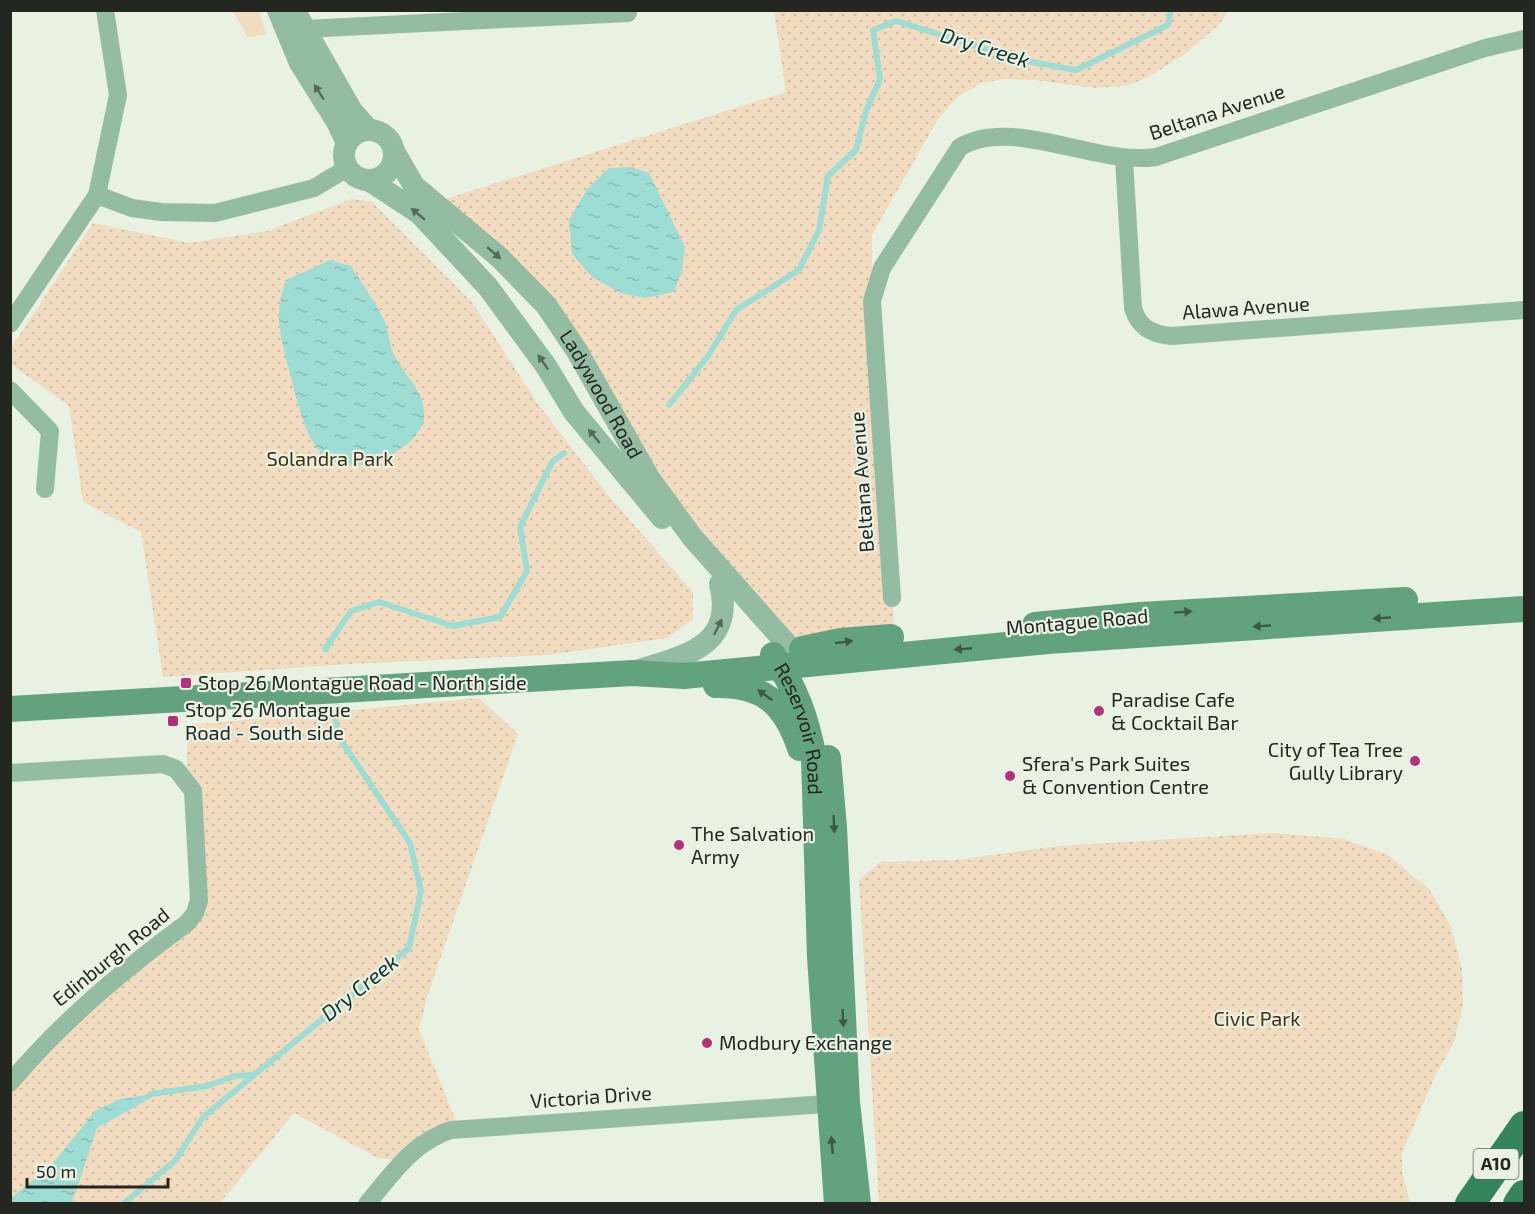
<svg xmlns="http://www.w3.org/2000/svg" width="1535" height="1214" font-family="'Exo 2',sans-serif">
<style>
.grass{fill:#f2dcbf}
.park{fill:url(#park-dots)}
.water{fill:url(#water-ripples)}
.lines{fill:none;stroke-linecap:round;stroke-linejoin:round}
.stream{stroke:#9dddd4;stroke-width:6}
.minor{stroke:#93bca3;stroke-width:18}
.tertiary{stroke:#93bca3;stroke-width:22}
.secondary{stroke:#63a27e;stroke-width:26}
.trunk{stroke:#34855b;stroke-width:30}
.oneway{fill:#556a5c}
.oneway2{fill:#3d5846}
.poi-dot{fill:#b3307a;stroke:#e9f1e3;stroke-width:2}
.labels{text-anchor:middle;stroke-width:4.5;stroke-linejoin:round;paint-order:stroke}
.shield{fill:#e9f1e3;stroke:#5e635b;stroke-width:1.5}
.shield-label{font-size:18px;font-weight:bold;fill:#232621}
.street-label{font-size:20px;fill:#232621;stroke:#e9f1e3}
.park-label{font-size:20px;fill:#452e0d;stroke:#e9f1e3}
.poi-label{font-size:20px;fill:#232621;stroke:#e9f1e3;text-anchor:start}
.water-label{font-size:21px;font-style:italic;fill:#12322e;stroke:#e9f1e3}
</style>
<defs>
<pattern id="park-dots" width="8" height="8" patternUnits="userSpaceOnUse" patternTransform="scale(1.5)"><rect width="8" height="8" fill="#f2dcbf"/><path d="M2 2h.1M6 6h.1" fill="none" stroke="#cfbda4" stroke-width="1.8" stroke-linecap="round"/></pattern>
<pattern id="water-ripples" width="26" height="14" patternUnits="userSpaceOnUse" patternTransform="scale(1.5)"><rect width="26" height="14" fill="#9dddd4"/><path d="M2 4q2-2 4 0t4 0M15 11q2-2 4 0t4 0" fill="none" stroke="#87beb6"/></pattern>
</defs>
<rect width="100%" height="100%" fill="#e9f1e3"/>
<polygon class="grass" points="233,11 259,11 266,34 248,38"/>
<g class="park">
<polygon points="774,11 1228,11 1220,24 1186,53 1149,77 1126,86 1094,88 1036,80 1004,79 981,83 958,97 938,119 872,235 872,301 895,637 793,651 692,537 577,351 433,203 786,92"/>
<polygon points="352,199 372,202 472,302 538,404 607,494 693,592 693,619 667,638 548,655 350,664 163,677 141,532 83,502 69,406 11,364 11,348 93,223 189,243 267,231"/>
<polygon points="479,698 518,734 428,994 419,1029 459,1129 404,1161 378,1158 294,1113 220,1203 11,1204 11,1086 195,913 186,779 188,725"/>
<polygon points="1274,833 1344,839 1388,855 1430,890 1451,927 1462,969 1463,1006 1454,1042 1435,1076 1402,1153 1402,1171 1410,1203 879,1203 859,880 880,862 955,860 1059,846"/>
</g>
<g class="water">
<polygon points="632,167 649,173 685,247 682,271 674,292 645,298 621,293 592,277 572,254 569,220 587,189 609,168"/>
<path d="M330,260L351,266C362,284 375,301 384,320C389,331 389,344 394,355C404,376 424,389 424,415C425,429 410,443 399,450C322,493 306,440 291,377C282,341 272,316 286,280Z"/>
<polygon points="160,1093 97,1128 72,1203 11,1203 11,1198 53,1163 95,1111 120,1099"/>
</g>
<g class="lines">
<g class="stream">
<polyline points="669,405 708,356 736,310 799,270 819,230 828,176 856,150 866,111 880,79 873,30 896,21 1026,61 1076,70 1168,25 1171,10"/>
<polyline points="325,649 351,611 379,602 453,626 500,617 527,571 520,527 552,462 564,453"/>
<polyline points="151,1094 207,1086 235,1076 253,1075"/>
<polyline points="123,1204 175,1161 203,1117 409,948 421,891 410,843 338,736 335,714"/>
</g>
<g class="minor">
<polyline points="297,35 304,29 628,13"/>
<path d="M1124,159L1133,308C1139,328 1152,334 1171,336L1524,310"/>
<polyline points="97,195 132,208 161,212 215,213 314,188 347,168"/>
<polyline points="10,324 97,195 118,95 105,10"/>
<polyline points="10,390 50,431 45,489"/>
<path d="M892,598L872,301L882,268L960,147C1013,116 1096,166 1156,157L1485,48L1524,39"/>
<path d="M10,773L163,764L176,769L193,791L199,900L195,913L187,923C122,971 62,1021 10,1083"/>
<path d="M367,1204C392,1174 413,1142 451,1130L840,1103"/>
</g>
<g class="tertiary">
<polyline points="278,10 300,63 337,122 347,143"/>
<polyline points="294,10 352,111 369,130"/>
<circle cx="369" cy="155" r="25"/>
<path id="s1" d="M395,153L414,186L499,257L546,305L577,351L649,478L692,537L793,651"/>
<polyline points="370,181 419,213 488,287 546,366 574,412 662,518"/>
<path d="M634,672C682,656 736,648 720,584"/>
</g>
<g class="secondary">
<polyline points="1035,625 1140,615 1405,600"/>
<polyline points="802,649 841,641 891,637"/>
<path id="s2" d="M773,655C796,689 806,717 814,758L820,957L837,1204"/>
<path d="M716,685C764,684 785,704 800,748"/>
<polyline points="10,709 633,673 684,676 1048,641 1524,609"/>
<polyline points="828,758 834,827 847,1102 858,1204"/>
</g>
<g class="trunk">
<polyline points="1470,1204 1524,1126"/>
<polyline points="1518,1204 1524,1195"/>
</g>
</g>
<defs><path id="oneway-solid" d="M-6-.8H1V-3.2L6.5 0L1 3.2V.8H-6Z" transform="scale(1.5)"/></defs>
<g class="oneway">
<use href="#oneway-solid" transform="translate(319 92) rotate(-122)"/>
<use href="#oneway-solid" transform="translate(418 214) rotate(-140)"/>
<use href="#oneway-solid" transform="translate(494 253) rotate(41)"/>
<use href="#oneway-solid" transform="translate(543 362) rotate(-124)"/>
<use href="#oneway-solid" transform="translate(594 436) rotate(-129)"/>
<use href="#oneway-solid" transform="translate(718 627) rotate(-64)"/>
</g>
<g class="oneway2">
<use href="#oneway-solid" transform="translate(1183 612) rotate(-4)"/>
<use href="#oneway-solid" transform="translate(1382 618) rotate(176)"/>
<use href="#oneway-solid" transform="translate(1262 626) rotate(176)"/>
<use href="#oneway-solid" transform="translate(844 642) rotate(-7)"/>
<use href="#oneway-solid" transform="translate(963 649) rotate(175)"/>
<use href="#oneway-solid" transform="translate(765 695) rotate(-144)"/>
<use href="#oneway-solid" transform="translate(834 824) rotate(87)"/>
<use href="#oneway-solid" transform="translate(843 1018) rotate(87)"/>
<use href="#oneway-solid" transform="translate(832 1145) rotate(-95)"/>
</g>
<g class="poi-dot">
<rect x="180" y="677" width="12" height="12" rx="3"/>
<circle cx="1099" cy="711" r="6"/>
<rect x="167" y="715" width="12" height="12" rx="3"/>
<circle cx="1415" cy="761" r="6"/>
<circle cx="1010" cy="776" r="6"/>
<circle cx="679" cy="845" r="6"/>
<circle cx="707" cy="1043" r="6"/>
</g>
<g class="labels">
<rect class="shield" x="1473.5" y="1149" width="45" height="30" rx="4.5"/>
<g class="shield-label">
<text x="1496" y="1170">A10</text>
</g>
<g class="street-label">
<text transform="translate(1217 112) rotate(-18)" y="7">Beltana Avenue</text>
<text transform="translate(1246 308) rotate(-4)" y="7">Alawa Avenue</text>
<text dy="7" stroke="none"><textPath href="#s1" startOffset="321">Ladywood Road</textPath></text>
<text transform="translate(862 482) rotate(-94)" y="7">Beltana Avenue</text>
<text transform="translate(1077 622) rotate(-5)" y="7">Montague Road</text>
<text dy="7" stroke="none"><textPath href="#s2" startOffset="80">Reservoir Road</textPath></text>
<text transform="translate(111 957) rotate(-39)" y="7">Edinburgh Road</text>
<text transform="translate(591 1097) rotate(-4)" y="7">Victoria Drive</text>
</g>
<g class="park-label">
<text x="330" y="466">Solandra Park</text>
<text x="1257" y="1026">Civic Park</text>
</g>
<g class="poi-label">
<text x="198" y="690">Stop 26 Montague Road - North side</text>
<text x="1111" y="707">Paradise Cafe<tspan x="1111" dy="23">&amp; Cocktail Bar</tspan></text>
<text x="185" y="717">Stop 26 Montague<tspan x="185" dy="23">Road - South side</tspan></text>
<text x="1403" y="757" text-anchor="end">City of Tea Tree<tspan x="1403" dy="23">Gully Library</tspan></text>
<text x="1022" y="771">Sfera's Park Suites<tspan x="1022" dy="23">&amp; Convention Centre</tspan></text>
<text x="691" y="841">The Salvation<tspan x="691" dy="23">Army</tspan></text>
<text x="719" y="1050">Modbury Exchange</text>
</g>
<g class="water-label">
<text transform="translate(985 48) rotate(17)" y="7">Dry Creek</text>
<text transform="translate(360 988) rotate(-39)" y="7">Dry Creek</text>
</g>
</g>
<rect width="1535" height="1214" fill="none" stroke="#232621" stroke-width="24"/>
<path d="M27 1178v9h141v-9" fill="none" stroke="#232621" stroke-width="3"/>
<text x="36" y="1178" font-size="18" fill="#232621" stroke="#e9f1e3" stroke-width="4.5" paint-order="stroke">50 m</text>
</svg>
